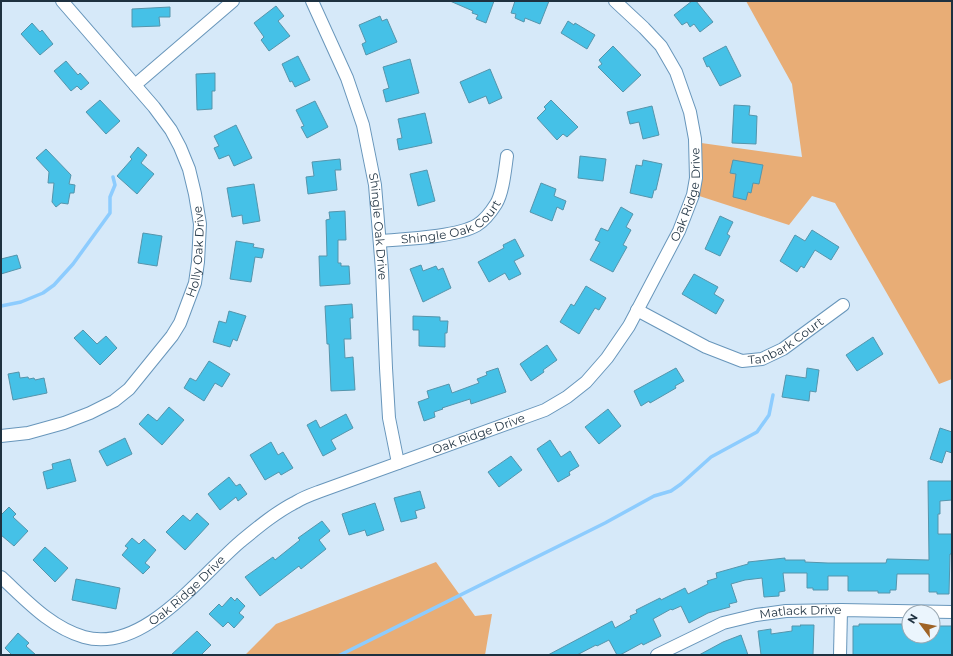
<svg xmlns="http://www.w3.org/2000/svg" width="953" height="656" font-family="Montserrat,sans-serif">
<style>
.green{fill:#e8ad76}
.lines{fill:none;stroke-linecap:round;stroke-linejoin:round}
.stream{stroke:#8dccfe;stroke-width:3.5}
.building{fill:#45c1e7;stroke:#5595ac}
.street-casing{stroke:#6896bb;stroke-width:14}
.street{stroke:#fff;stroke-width:12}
.labels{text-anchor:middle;stroke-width:3;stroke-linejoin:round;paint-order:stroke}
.street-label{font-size:12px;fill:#1e3140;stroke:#ebf5fd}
</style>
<rect width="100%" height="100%" fill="#d6e9f9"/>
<g class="green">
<polygon points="746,1 952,1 952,379 939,384 835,203 812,196 789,225 690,193 694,142 802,157 792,84"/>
<polygon points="436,562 475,616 492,614 485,655 245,655 276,624"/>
</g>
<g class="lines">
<g class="stream">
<polyline points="1,306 21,302 43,293 54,285 73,264 110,213 110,197 115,185 113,177"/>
<polyline points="340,655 605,523 654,496 671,491 681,484 711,457 757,432 769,415 773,395"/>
</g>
</g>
<g class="building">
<polygon points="450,1 494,1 486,23 476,19 478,15 472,13 473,11"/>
<polygon points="515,1 549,1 540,24 525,18 524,22 515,18 516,14 511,13"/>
<polygon points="692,1 696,1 713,22 700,32 694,24 690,27 687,22 682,25 674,15"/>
<polygon points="276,6 284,16 278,21 290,36 269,51 261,40 264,37 254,23"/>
<polygon points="170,7 170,17 159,17 160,26 132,27 132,9"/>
<polygon points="380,16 382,21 387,19 397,42 366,55 362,44 366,42 359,25"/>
<polygon points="568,21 574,25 575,23 595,35 587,49 561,33"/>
<polygon points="32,23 40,32 42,30 53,44 40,55 21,34"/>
<polygon points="613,46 641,75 623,92 598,67 602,64 599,60"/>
<polygon points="726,46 741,76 720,86 709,66 707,67 703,58"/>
<polygon points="298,56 310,80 295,87 292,81 290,82 282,64"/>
<polygon points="410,59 419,93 386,102 383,90 389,88 383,67"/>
<polygon points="66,61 78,75 80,73 89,83 81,90 77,86 71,91 54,71"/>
<polygon points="490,69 502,98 489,104 486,96 469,103 460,82"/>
<polygon points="215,73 215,91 212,91 212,109 197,110 196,74"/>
<polygon points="100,100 120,121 106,134 86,112"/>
<polygon points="551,100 578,127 567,137 563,134 557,140 537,118 546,109 544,107"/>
<polygon points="315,101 328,127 307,138 301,127 304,126 296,110"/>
<polygon points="734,105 750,106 749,115 757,116 756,144 732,143"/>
<polygon points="652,106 659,135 643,139 639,122 630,124 627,112"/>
<polygon points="425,113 432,143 399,150 397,139 402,138 398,119"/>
<polygon points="236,125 252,158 234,166 229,155 219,159 214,148 219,146 214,136"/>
<polygon points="138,147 147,155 141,163 154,174 137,194 117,176 132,159 130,157"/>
<polygon points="46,149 71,175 69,184 75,185 74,193 70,193 68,204 61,203 56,207 52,202 54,183 48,183 49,172 36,158"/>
<polygon points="580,156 606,159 603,181 578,178"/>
<polygon points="340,159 341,170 335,170 337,190 308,194 306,177 314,176 312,162"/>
<polygon points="643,160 662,164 656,190 654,190 652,198 630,193 636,165 642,166"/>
<polygon points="733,160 763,165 759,184 753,183 751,193 748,192 746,200 733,197 736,174 730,173"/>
<polygon points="427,170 435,201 418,206 410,174"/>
<polygon points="541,183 556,189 554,196 566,201 563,210 557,207 552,221 530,212"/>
<polygon points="254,184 260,221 243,224 242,215 232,217 227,188"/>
<polygon points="621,207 633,214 626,227 631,230 623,245 627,247 613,272 590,260 600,242 595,240 601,228 608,231"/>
<polygon points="345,211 346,240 338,240 338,263 341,263 341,266 349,266 350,284 320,286 319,256 327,256 326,220 330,219 329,212"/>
<polygon points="720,216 733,222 727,234 730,236 720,256 705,249"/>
<polygon points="812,230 839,247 831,260 815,250 804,268 801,266 797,272 780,261 795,235 805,241"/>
<polygon points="143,233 162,236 157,266 138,263"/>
<polygon points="515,239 524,256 514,261 521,274 509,280 505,273 489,282 478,262 504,248 503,245"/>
<polygon points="236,241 254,244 253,247 264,249 262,258 255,257 251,282 230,279"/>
<polygon points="17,255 21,268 1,274 1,259"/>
<polygon points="421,265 423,271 436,266 438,270 443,268 451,288 423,302 410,269"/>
<polygon points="694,274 718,287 714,294 724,300 716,314 682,294"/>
<polygon points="586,286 606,298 599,310 595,308 579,334 560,322 571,304 574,306"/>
<polygon points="352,304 353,318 350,318 351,339 344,339 345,358 353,357 355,390 331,391 329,344 327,344 325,306"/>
<polygon points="229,311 246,316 237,341 233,339 230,347 213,342 219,321 226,323"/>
<polygon points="413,316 440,317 440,321 448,321 447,333 445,333 445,347 419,346 419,330 413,330"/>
<polygon points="83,330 97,344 106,336 117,348 100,365 74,338"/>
<polygon points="873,337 883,354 857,371 846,355"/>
<polygon points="547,345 557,360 543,370 544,372 531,381 520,364"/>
<polygon points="209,361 230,374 222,387 215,383 204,401 184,388 190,378 196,381"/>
<polygon points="498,368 506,392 471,404 470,399 442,408 443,409 434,412 435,417 424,421 418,402 429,398 427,391 449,384 452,393 479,383 477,379 487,375 486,372"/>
<polygon points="676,368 684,381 675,386 676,388 650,403 649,401 641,406 634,391"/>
<polygon points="807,368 819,370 816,392 810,391 809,401 782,397 786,375 806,378"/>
<polygon points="19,372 20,378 28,377 29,379 34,378 35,380 44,378 47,393 13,400 8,374"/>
<polygon points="169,407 184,420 162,445 139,424 148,414 157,421"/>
<polygon points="608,409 621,426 599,444 585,427"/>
<polygon points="346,414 353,428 331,440 336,449 323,456 307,425 316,420 320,428"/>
<polygon points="940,428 952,432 952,453 946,451 942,463 930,459"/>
<polygon points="125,438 132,454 107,466 99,451"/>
<polygon points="550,440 561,457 570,451 579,466 569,472 570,475 558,482 537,449"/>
<polygon points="271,442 278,455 283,452 293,468 281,475 279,472 265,480 250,455"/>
<polygon points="511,456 522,470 499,487 488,472"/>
<polygon points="70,459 76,481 47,489 43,472 53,469 52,464"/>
<polygon points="229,477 236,486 240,484 247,494 238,501 236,497 220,510 208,494"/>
<polygon points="928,481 952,481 952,500 940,501 940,514 938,514 938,534 952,534 952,554 950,554 949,594 937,594 937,592 929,592 929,574 897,574 896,590 890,590 890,593 878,593 878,591 848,591 848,576 828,576 828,590 813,590 813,588 807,588 807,573 783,573 785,591 779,592 779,596 764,597 762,578 745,580 731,584 737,602 729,604 730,607 708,613 689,623 681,606 672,610 671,609 653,619 661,636 643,645 642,643 620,655 617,655 609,640 597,646 596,645 577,655 548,655 612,621 615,628 631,619 630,616 637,613 636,610 660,598 661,600 685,588 688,594 708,584 707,581 717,578 716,573 748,564 748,562 785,558 785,560 805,560 805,562 828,563 886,563 887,559 929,560"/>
<polygon points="420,491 425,508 415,511 417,518 401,522 394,498"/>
<polygon points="375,503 384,530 367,536 365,530 349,535 342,514"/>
<polygon points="9,507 16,514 13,517 28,531 14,546 1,535 1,515"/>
<polygon points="197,513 209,524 185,550 166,532 183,515 190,521"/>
<polygon points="322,521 330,531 319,540 326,549 301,569 299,566 260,596 245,577 273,557 275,560 300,540 298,538"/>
<polygon points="132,538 139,544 144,539 156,550 145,563 150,567 143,574 122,555 128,548 125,546"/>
<polygon points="45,547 68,568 55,582 33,560"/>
<polygon points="76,579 120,588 116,609 72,600"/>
<polygon points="231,597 235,601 237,598 245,606 239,613 244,617 234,628 228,622 223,627 209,614 219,604 222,607"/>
<polygon points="859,624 902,624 902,626 909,625 909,636 936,636 936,626 952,626 952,655 853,655 853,626 859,626"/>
<polygon points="800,625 814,625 813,655 761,655 758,631 771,629 771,634 792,631 792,626 801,626"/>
<polygon points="197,631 211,645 201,655 171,655"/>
<polygon points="18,633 29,643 26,646 36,655 12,655 5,648"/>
<polygon points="741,635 748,655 699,655 723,642"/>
</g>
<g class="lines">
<defs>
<g id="street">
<path id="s1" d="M312,1L347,78L363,125L375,185L382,270L386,368L389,418L398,463"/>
<polyline points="135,85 233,1"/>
<path id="s2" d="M380,241C404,239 457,237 477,225C485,220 491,212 496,204C503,193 505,170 507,156"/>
<path id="s3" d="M637,310L706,347L742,361L762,359L783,349L843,305"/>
<path id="s4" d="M1,436L28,433L64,423L90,413L114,401L129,389L172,336L180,323L195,283L198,262L200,224L195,194L189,169L180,147L171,130L154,107L62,1"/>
<path id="s5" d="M1,577C26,600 50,627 84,637C143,654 200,576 240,542C257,528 276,512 296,502C304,497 313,494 321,491L545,410L567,397L586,382L607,358L629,326L679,231L693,195L696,178L695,139L690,112L676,72L661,46L644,28L615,1"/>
<path id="s6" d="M657,655L723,623L756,615L786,611L841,610L952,612"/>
<polyline points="840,655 841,610"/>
</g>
</defs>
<use href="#street" class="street-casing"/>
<use href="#street" class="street"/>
</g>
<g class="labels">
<g class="street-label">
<text dy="4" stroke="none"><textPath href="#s5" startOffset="894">Oak Ridge Drive</textPath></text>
<text dy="4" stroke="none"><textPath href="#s2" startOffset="76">Shingle Oak Court</textPath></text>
<text dy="4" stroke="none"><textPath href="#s1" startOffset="237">Shingle Oak Drive</textPath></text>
<text dy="4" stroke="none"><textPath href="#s4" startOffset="296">Holly Oak Drive</textPath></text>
<text dy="4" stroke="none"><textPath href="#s3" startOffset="166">Tanbark Court</textPath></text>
<text dy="4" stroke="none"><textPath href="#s5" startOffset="558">Oak Ridge Drive</textPath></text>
<text dy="4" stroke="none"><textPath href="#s5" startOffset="222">Oak Ridge Drive</textPath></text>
<text dy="4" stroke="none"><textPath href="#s6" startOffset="152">Matlack Drive</textPath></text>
</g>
</g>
<rect width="953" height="656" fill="none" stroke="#1e3140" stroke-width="4"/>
<g transform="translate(921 624) rotate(302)"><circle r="19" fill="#ebf5fd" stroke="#99a7b1"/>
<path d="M0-3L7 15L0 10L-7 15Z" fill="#9f6326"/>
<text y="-6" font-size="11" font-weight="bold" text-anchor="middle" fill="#1e3140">N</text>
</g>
</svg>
